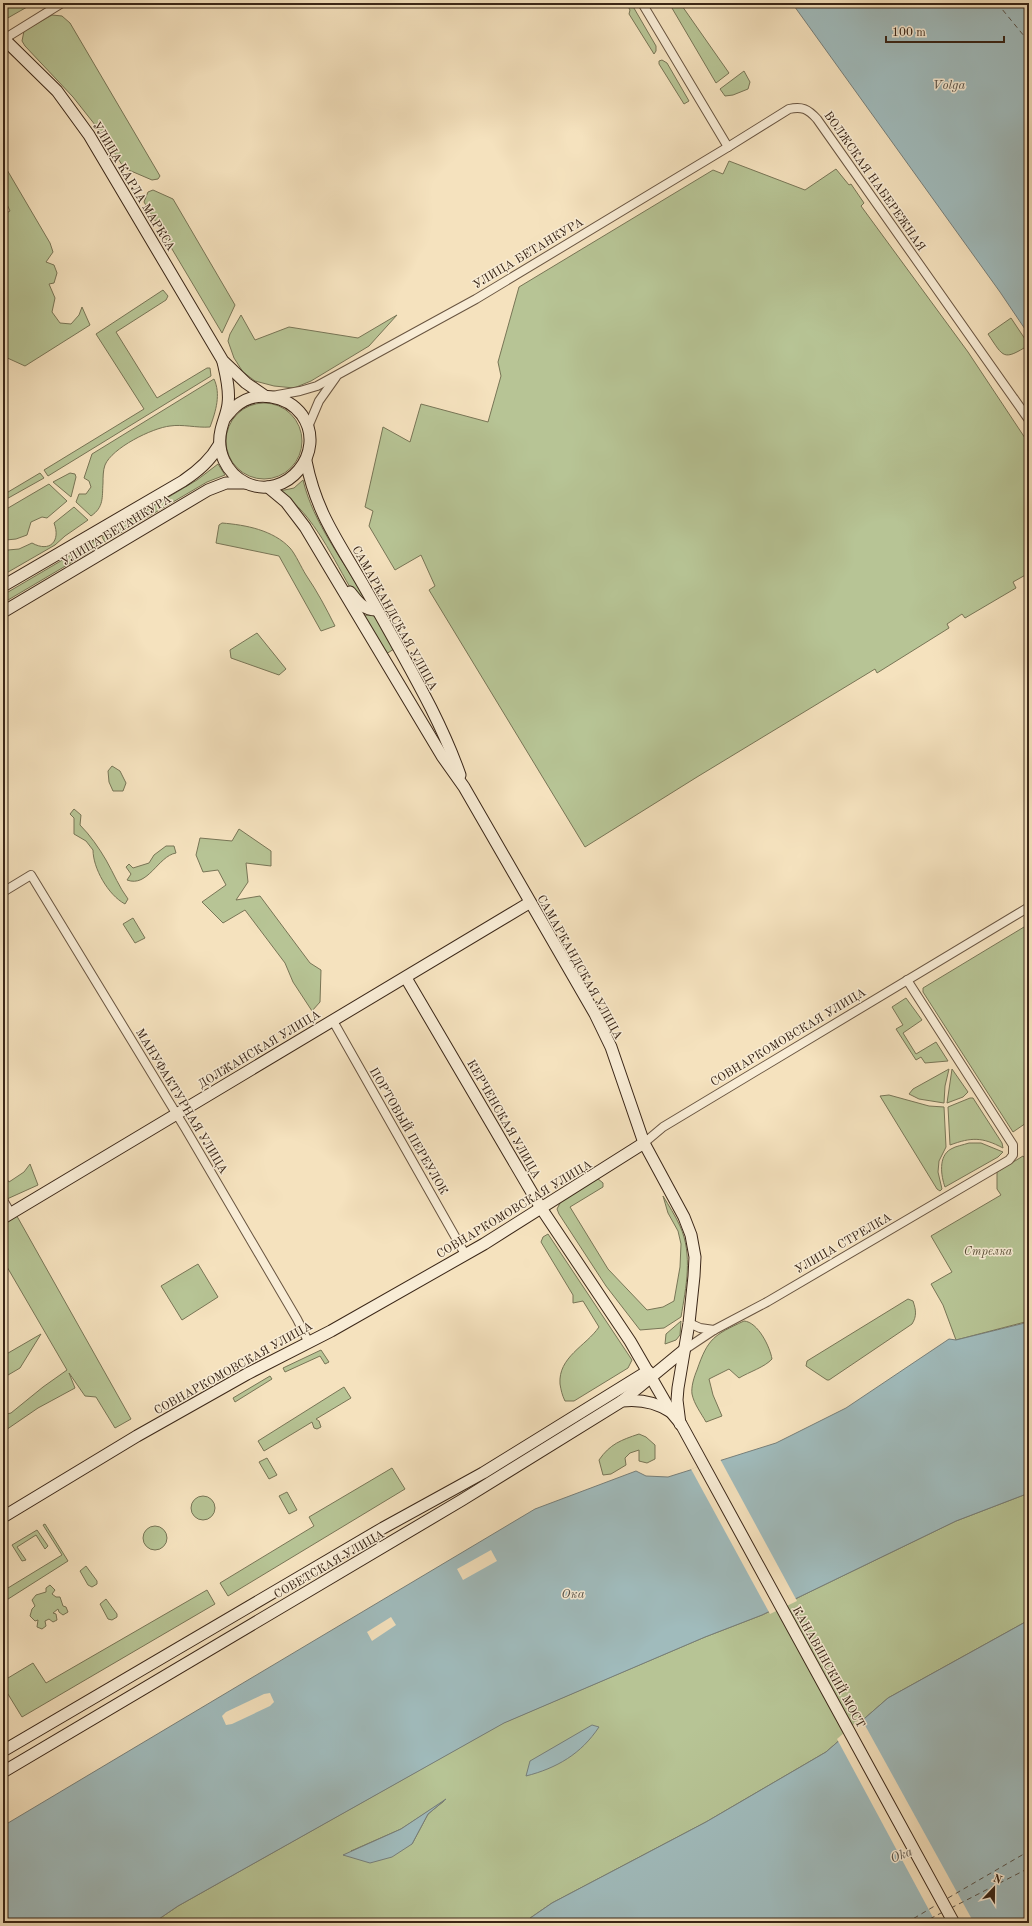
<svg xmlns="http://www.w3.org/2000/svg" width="1032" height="1926" font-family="'Old Standard TT',serif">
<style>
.green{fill:#b7c495;stroke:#787556;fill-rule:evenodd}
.water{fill:#a0bbbc;stroke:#777f7a}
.pier{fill:#f5e2be}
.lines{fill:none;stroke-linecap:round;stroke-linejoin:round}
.ferry{stroke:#595349;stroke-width:1;stroke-dasharray:5 4;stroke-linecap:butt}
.street-casing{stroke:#695541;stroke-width:10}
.secondary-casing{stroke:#3a2617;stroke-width:13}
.street{stroke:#f8ecd5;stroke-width:8}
.secondary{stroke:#f8ecd5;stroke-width:11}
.labels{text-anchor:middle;stroke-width:3;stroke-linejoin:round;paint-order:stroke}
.street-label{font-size:12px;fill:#3a2617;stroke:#f8ecd5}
.park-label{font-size:12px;font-style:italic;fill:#594e36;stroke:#f8ecd5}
.water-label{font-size:13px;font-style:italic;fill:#595349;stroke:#f8ecd5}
</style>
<rect width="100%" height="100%" fill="#f5e2be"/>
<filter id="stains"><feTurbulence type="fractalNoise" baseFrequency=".005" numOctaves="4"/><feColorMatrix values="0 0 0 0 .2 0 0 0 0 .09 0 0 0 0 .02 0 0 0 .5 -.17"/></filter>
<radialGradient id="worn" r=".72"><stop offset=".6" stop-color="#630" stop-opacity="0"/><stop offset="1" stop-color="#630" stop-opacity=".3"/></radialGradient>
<g class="green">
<polygon points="3,3 34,3 6,19 3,18"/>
<polygon points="626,3 631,3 656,46 656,51 654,54 629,14 630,10"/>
<polygon points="669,3 680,3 729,73 716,83"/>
<polygon points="52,15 62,16 70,23 160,176 158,179 152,180 124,168 103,135 73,97 25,46 22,41 24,31"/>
<polygon points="662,60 667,63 689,101 684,104 659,64 659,61"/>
<polygon points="744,71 750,82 748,89 733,95 725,96 720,89"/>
<polygon points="729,161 805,190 836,169 849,185 851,184 864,203 861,206 968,352 1029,444 1029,573 1013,582 1016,588 965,618 962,614 947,624 949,628 877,673 875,669 697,777 585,847 429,590 435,586 421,555 395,570 369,526 373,511 365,507 383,427 410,442 421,404 488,422 501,376 498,362 519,287 713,170 723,174"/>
<polygon points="3,163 50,243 53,252 46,262 54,265 57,273 54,283 49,284 55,298 52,312 60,323 71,324 79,315 82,307 90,325 25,366 3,356 3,215 10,211 5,200 3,202"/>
<polygon points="153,190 173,199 235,305 222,333 144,202 148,192"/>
<polygon points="163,290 168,296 166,300 116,332 157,398 207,368 210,368 211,376 48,476 44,470 144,409 96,334"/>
<polygon points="241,315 255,340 289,327 358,338 397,315 369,346 311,381 294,388 274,386 255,381 243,372 234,358 228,341 230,334"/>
<path d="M1011,318L1029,345C1003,361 1004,358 988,334Z"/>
<path d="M214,379C221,394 216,411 210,427C196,428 183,424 170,426C152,428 112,448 105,465C103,470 103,478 103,483C102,498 104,507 91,516L76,502L79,494H86L91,487L89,481L84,478L92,454Z"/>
<circle cx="264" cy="441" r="38"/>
<polygon points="218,464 225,475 207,482 105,542 102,537 197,480"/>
<polygon points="40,473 44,478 3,501 3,495"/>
<polygon points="70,473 75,474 76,477 71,497 53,482"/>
<path d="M303,480C313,523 344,561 365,599L362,600L354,594C333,559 315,516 280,491L294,488Z"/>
<polygon points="49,484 67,501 47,518 42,517 31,522 27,535 16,539 6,540 3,534 3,511"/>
<path d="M74,507L88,520L65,536L55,545L3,575V559L8,550L19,549L32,543C50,553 61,541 54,523Z"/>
<path d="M222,523C246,525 273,530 290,548C296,555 301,567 306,575C317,591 326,608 335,626L321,631L279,556L216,543L219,525Z"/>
<polygon points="98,539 101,545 3,603 3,595"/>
<polygon points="363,615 376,616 394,649 386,654"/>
<polygon points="257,633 286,669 279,675 231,658 230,650"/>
<polygon points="112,766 120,771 126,783 123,791 113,791 109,782 108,771"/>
<path d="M74,809L81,815L80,825C90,835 99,848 106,860C114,874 119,887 128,899L125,904C108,895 93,868 93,850L86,841L74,834V818L70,814Z"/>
<polygon points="239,829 271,851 271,866 246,863 248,882 236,900 260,896 310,963 321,970 320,1002 312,1011 293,982 285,963 245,910 223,923 202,902 226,885 218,870 203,872 196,855 200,838 232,841"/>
<path d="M166,846H174L176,853C158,856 148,888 127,880L131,874L126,867L129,864L133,868L149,863L154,855Z"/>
<polygon points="133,918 145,938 135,943 123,924"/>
<polygon points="1029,924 1029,1121 1013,1132 923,992 923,988"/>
<polygon points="906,998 922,1020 903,1033 916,1054 936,1042 948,1061 925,1063 921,1057 916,1060 896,1029 903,1025 892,1007"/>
<polygon points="949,1069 945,1086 944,1103 919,1099 909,1094 913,1089"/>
<polygon points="952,1069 968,1092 963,1097 947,1103"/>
<polygon points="889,1095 929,1106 944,1107 946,1147 939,1161 938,1172 942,1189 940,1191 937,1189 880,1096"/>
<path d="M970,1098H973L1002,1143L1003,1148C982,1137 972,1137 950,1145L948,1107Z"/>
<path d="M969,1143H981L1003,1152L998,1157L945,1187C941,1176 938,1156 951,1149C956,1146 963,1145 969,1143Z"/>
<polygon points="1023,1156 1029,1163 1029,1321 956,1340 943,1305 931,1284 952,1272 931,1236 1001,1195 997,1189 997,1172"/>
<polygon points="30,1164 38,1185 7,1199 3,1192 3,1173 9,1182 24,1172"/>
<path d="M597,1178L603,1183V1187L570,1207L608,1269L647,1310L663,1307L674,1301L680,1267L681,1244L678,1231L668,1213L663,1196C669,1206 675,1215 680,1226C693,1255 686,1287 681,1317L664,1328L640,1330L606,1286L559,1214L557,1209L561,1201Z"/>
<polygon points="3,1197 18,1218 131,1419 115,1428 96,1397 85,1396 69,1373 75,1388 38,1408 3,1432 3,1415 11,1413 43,1387 67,1370 3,1260"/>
<path d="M548,1234L632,1360L628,1368L574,1401H565C562,1395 561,1390 560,1384C558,1357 586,1346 599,1327L583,1301L573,1303V1295L541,1242L543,1237Z"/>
<polygon points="198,1264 218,1297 182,1320 161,1286"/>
<path d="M908,1299L913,1301C916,1310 917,1316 912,1324L829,1380H827L806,1366L807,1361Z"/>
<polygon points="681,1321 680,1335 676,1340 665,1344 666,1334"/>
<path d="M744,1321C758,1322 770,1347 772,1359C765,1367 749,1372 739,1378L729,1369L709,1379L713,1395L722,1416L706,1422C701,1413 694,1404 692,1394C691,1387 694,1377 697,1370C708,1338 714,1335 744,1321Z"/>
<polygon points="41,1334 20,1368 3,1378 3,1356"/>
<polygon points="321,1350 329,1362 325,1364 320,1356 285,1372 283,1368"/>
<polygon points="270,1376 272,1379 235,1402 233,1398"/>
<polygon points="344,1387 351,1398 316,1419 319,1421 321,1427 317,1429 314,1428 312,1422 264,1451 258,1441"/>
<path d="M639,1434L646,1437L655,1445V1459L647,1463L639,1461V1450L630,1453L625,1458L626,1465L611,1474L603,1475L599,1460C610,1444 621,1440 639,1434Z"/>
<polygon points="267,1458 277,1475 269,1479 259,1462"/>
<polygon points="392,1468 405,1489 228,1596 220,1583 314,1526 309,1517"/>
<polygon points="287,1492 297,1510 289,1514 279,1496"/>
<path d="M1029,1493V1620L888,1698L826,1752L706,1822L552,1903L523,1923H153L178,1906L503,1723L705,1637L762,1615L956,1521ZM444,1801L428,1814L412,1844L351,1851L401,1829Z"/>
<circle cx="203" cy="1508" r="12"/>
<polygon points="45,1524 68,1561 5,1601 3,1597 3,1591 62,1555 43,1525"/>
<circle cx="155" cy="1538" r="12"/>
<polygon points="37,1530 48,1546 45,1549 36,1535 17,1547 26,1560 22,1561 12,1545"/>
<polygon points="86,1566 97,1581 97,1584 92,1587 88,1585 80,1571"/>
<polygon points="50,1585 55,1590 52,1594 56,1597 60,1597 63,1606 66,1607 68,1612 63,1615 59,1612 58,1609 53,1613 56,1614 57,1620 53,1622 49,1619 45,1621 46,1626 42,1629 37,1627 38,1620 35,1621 30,1616 32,1609 35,1606 32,1600 36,1595 46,1592 46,1588"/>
<polygon points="207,1590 215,1604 22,1717 3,1686 3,1681 33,1663 46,1683"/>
<polygon points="106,1599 117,1614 117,1617 112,1620 108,1619 100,1604"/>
</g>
<g class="water">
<polygon points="792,3 1029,3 1029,335 1000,292"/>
<polygon points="1029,1322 1029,1493 956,1521 762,1615 705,1637 504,1723 178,1906 153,1923 3,1923 3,1826 535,1509 636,1471 646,1476 668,1477 776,1443 846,1408 949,1339 956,1340"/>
<polygon points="1029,1620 1029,1923 523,1923 552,1903 706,1822 826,1752 888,1698"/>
<path d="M592,1725L599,1727C581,1754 557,1768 526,1776L530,1761Z"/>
<polygon points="446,1799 428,1814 412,1844 392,1857 370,1863 343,1855 401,1829"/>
</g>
<g class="pier">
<polygon points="720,1459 797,1601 770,1614 691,1469"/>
<polygon points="491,1550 497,1561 463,1580 457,1569"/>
<polygon points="391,1617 396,1625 372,1641 367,1632"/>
<polygon points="270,1693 274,1702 270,1706 232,1724 226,1725 222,1716 226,1712 264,1694"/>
<polygon points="861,1718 974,1923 936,1923 837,1739"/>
</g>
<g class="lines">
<g class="ferry">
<polyline points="997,3 1029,42"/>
<polyline points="948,1898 1029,1851"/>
<polyline points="951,1908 1029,1868"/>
<polyline points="906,1923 938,1904"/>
<polyline points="922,1923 943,1912"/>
</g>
<defs>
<g id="street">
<polyline points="642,3 728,147"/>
<polyline points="4,39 62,3"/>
<path d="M272,396L300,391L317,386L476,299L728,147L789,109C802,106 808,109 817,119L1029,420"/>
<polyline points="308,427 319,401 336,377"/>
<polyline points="3,892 31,875 185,1128 297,1319 308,1341"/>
<polyline points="333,1021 465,1254"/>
<polyline points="644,1143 663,1127 1029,907"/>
<polyline points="3,1200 11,1214"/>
<polyline points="689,1323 700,1328 714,1330"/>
<polyline points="684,1350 714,1330 767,1302 1009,1160 1013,1155 1013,1145 907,980"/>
</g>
<g id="secondary">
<polyline points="3,38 57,91 89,135 223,361 246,383 265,396"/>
<path d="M223,362C226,375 230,390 228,404C227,413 223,421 221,430C216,451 226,473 246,483C286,502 328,452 302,415C287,395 255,389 235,407C231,410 228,415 225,418"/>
<path d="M306,461C316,511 336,538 361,581C385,623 409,665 431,708C442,730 452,752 460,775"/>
<polyline points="268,487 286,502 305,527 442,756 464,787 595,1014 611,1047 644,1143 684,1217 691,1235 695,1257 694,1276 689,1323 678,1388 677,1400 680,1424"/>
<path d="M3,586L183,481C198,471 210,461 219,445"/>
<path d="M350,592C358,602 363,610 377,610"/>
<polyline points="3,612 208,490 226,483 245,483"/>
<polyline points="406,978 541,1208 630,1341 671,1412 681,1424 954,1923"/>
<polyline points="3,1218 529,903"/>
<polyline points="622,1401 684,1350"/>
<polyline points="3,1517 137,1436 247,1374 331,1331 484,1244 644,1143"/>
<polyline points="3,1751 383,1528 483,1473 648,1371"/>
<path d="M3,1772L462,1500L622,1401C640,1399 656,1402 671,1412"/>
</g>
</defs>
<use href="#street" class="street-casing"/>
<use href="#secondary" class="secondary-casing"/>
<use href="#street" class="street"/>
<use href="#secondary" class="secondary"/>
</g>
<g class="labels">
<g class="street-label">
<text transform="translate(875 181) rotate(55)" y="4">ВОЛЖСКАЯ НАБЕРЕЖНАЯ</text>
<text transform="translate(134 186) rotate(59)" y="4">УЛИЦА КАРЛА МАРКСА</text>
<text transform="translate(528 253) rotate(-31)" y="4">УЛИЦА БЕТАНКУРА</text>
<text transform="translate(116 530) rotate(-31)" y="4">УЛИЦА БЕТАНКУРА</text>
<text transform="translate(395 618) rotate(61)" y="4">САМАРКАНДСКАЯ УЛИЦА</text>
<text transform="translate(580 967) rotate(61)" y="4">САМАРКАНДСКАЯ УЛИЦА</text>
<text transform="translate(788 1037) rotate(-31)" y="4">СОВНАРКОМОВСКАЯ УЛИЦА</text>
<text transform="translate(259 1049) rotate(-31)" y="4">ДОЛЖАНСКАЯ УЛИЦА</text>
<text transform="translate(182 1101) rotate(59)" y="4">МАНУФАКТУРНАЯ УЛИЦА</text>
<text transform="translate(504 1119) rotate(60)" y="4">КЕРЧЕНСКАЯ УЛИЦА</text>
<text transform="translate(409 1131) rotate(60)" y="4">ПОРТОВЫЙ ПЕРЕУЛОК</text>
<text transform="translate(514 1209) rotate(-31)" y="4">СОВНАРКОМОВСКАЯ УЛИЦА</text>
<text transform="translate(843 1243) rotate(-30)" y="4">УЛИЦА СТРЕЛКА</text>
<text transform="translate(233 1368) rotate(-29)" y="4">СОВНАРКОМОВСКАЯ УЛИЦА</text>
<text transform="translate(329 1564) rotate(-30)" y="4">СОВЕТСКАЯ УЛИЦА</text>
<text transform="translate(829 1667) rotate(61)" y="4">КАНАВИНСКИЙ МОСТ</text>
</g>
<g class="park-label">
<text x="988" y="1255">Стрелка</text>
</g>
<g class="water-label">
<text x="949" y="89">Volga</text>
<text x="573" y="1598">Ока</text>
<text transform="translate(901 1854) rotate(-21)" y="5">Oka</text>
</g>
</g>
<rect width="1032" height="1926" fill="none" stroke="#f5e2be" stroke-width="16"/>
<rect x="4" y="4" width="1024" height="1918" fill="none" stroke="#3a2617" stroke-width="2"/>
<rect x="8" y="8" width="1016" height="1910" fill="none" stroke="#3a2617"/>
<g transform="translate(994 1888) rotate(22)" stroke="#f8ecd5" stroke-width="3" paint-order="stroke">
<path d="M0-3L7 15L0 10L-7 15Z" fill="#3a2617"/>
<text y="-6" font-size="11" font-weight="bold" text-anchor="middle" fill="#3a2617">N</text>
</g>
<path d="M886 36v6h118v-6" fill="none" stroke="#3a2617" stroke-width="2"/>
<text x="892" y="36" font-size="12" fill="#3a2617" stroke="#f8ecd5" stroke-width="3" paint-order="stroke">100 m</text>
<rect width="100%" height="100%" filter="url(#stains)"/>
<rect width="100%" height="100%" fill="url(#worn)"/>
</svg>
